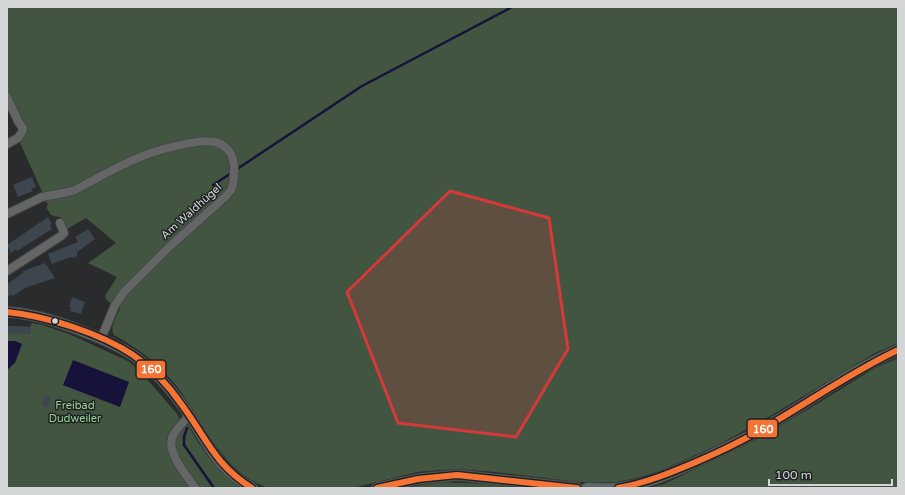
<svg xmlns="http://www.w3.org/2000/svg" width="905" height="495" font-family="'Varela Round',sans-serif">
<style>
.green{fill:#425541}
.water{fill:#171239}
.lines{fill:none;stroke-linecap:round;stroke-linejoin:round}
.stream{stroke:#171239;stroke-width:2.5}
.building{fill:#3d464e}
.minor-casing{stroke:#444647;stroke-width:10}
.major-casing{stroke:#444647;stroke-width:12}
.minor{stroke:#646565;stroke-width:8}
.major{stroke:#5c6766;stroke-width:10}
.bus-1-casing{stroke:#1f2223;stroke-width:9}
.bus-1{stroke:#f57335;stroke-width:6}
.marked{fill:#d6393a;fill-opacity:0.2;stroke:#d6393a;stroke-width:3;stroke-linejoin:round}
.bus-dot{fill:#d4d6d7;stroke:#1f2223;stroke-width:1.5}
.labels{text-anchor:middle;stroke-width:3;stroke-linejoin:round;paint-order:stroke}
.street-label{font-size:11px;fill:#d4d6d7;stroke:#1f2223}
.park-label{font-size:11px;fill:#96d292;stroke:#1f2223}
.line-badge{stroke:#1f2223;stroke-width:1.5}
.badge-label{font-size:11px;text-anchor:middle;font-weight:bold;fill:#fff}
</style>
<rect width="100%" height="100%" fill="#292b2c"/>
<g class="green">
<path d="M7,7H898V343L875,353L772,415L720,444L660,471L636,478L616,482H578L495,472L457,469L440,470L417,472L353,488H269C224,474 206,427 181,392C164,368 140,349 114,335C109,327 117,316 120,308C114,305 107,303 105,296L117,277L88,263L116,243L86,218L67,229L62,218L51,215L46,207L48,205L18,138L23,132L7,97Z"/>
<path d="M32,323L42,325L69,334L128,361L139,370L178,415L180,420L166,440H174L178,434L187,423C201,449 217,472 243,488H7V326L30,327Z"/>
<polygon points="898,358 898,488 647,488 664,484 755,440 817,404 875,368"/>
<polygon points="440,482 494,484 525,488 404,488"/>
</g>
<g class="water">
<polygon points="7,341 15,341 22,344 15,363 7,370"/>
<polygon points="73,360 129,382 120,407 63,385"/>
</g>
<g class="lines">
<g class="stream">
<polyline points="237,169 362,86 512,7"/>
<polyline points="213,185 233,172"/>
<polyline points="187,428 184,437 184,445 214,488"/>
</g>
</g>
<g class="building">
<polygon points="32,177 36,187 31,189 33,191 18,197 13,185"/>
<polygon points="48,217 52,224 50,225 52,229 17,251 16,249 11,253 7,245"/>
<polygon points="88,229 95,239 77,252 77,256 73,258 71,257 52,264 48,254 78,242 75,237"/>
<polygon points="45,263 55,278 25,288 13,296 12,294 7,298 7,284 23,273 23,271"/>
<polygon points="72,297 85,302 81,314 70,311 71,308 69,307"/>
<polygon points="7,326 31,327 31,334 7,333"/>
<polygon points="45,395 51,398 47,408 41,405"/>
</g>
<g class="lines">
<defs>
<g id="minor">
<polyline points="7,97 18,121 23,128 22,132 18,138 7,144"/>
<path d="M7,214L42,197L68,192L75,190C96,179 116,167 138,158C154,151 198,138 215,142C224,144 231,151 233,160C235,167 234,185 231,190C229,192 227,195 225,197L168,248L124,292L115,305L101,339"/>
<polyline points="7,271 61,236 64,233 60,223"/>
<path d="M189,416C183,422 175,430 172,438C167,453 187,476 195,488"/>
</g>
<g id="major">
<path d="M7,312C39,314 68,325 97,337C111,343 125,349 137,358C155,371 170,388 183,406C206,438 215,468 252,488"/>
<polyline points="377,488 418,479 457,475 577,488"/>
<path d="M587,488C597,488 608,489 618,488C648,484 671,473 698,461C724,449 750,437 774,422C815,398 854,369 898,350"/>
</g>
</defs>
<use href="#minor" class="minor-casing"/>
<use href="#major" class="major-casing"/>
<use href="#minor" class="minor"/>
<use href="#major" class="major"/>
<defs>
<g id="bus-1">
<path d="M7,312C46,316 100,333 133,355C152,368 169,386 182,405C207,439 215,465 252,488"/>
<polyline points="377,488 418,479 457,475 577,488"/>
<path d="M618,488C646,483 670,473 696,462C719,452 742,441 764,428C809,402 851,372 898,350"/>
</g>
</defs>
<use href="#bus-1" class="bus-1-casing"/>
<use href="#bus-1" class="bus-1"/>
</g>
<path class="marked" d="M450,191L549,218L568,349L516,437L398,423L347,292Z"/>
<circle class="bus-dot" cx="55" cy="321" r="3.5"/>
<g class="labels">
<g class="street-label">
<text transform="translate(191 211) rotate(-42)" y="4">Am Waldhügel</text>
</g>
<g class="park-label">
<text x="75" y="409">Freibad<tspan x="75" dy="13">Dudweiler</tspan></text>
</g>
</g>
<g class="line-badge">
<rect x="136" y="360" width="30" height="19" rx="4" fill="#f57335"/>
<rect x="747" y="419" width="31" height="19" rx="4" fill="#f57335"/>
</g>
<g class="badge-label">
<text x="151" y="373">160</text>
<text x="763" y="433">160</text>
</g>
<rect width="905" height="495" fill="none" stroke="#d4d6d7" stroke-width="16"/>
<path d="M769 479v6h123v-6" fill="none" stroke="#d4d6d7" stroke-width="2"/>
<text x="775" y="479" font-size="12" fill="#d4d6d7" stroke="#1f2223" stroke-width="3" paint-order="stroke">100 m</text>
</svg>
